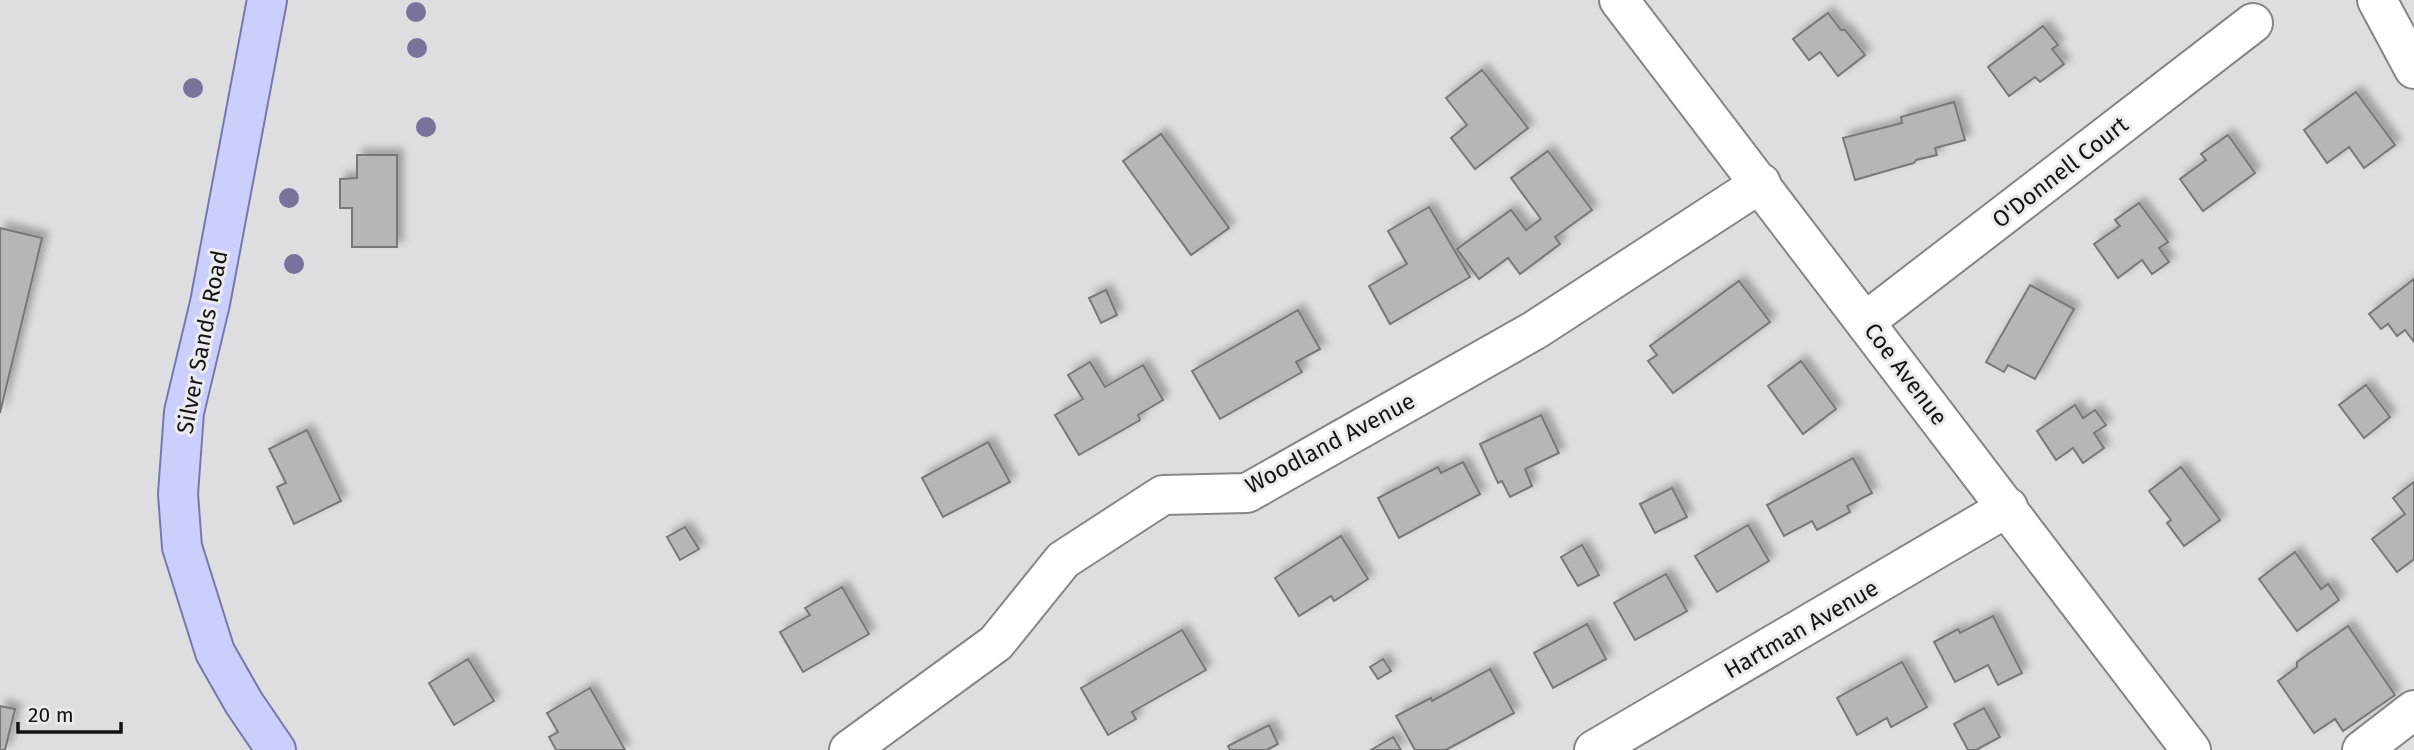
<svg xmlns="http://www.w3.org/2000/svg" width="2414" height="750" font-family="'Fira Sans',sans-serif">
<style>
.building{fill:#b6b6b9;stroke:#78787b;stroke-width:2;filter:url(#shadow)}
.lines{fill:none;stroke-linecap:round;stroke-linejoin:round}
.minor-casing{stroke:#858688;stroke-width:42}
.major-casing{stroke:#7578ab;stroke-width:42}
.minor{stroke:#fff;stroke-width:38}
.major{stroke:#cccffd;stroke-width:38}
.tree{fill:#77739b}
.labels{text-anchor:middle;stroke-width:6;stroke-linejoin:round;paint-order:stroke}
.street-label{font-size:23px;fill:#131314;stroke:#ebebee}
</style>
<defs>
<filter id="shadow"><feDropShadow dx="6" dy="-6" stdDeviation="3.5" flood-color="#0004"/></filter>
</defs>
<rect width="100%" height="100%" fill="#dedee1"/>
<g class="building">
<polygon points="1828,13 1841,30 1845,30 1865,55 1838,76 1820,52 1809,60 1793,39"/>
<polygon points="2043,26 2058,45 2052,49 2064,64 2040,82 2035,77 2009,96 1988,67"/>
<polygon points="1482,70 1528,128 1475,169 1451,138 1467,125 1446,98"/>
<polygon points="2356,92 2395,145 2364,168 2349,147 2327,163 2304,130"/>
<polygon points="1954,102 1965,140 1935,148 1937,155 1916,160 1914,163 1855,180 1843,138 1902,123 1901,117"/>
<polygon points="1161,134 1229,228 1191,255 1123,161"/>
<polygon points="2228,135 2255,173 2203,211 2180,179 2206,160 2201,154"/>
<polygon points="1548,151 1592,210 1555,237 1560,244 1520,274 1508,258 1479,279 1457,249 1511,210 1526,230 1541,219 1511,178"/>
<polygon points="357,155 397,155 397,247 352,247 352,208 340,208 340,179 357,178"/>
<polygon points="2139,203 2168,242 2159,248 2169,262 2152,274 2142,260 2118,278 2094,244 2120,226 2115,220"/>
<polygon points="1429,207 1470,277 1390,324 1369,286 1407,264 1388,231"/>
<polygon points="0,228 42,238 0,413"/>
<polygon points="2414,279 2414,342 2405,330 2397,336 2388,324 2381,329 2369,314"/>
<polygon points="1739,281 1770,322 1673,393 1648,361 1657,355 1650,346"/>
<polygon points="2030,285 2074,309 2035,379 2008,365 2004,372 1986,362"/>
<polygon points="1106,290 1117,315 1101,323 1089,298"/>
<polygon points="1298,310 1320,349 1296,362 1302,372 1220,419 1192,371"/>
<polygon points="1801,361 1836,409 1803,434 1768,386"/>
<polygon points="1090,362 1105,387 1143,365 1163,400 1138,415 1140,420 1079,455 1055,415 1083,399 1068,375"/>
<polygon points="2366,385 2390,417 2364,438 2339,405"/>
<polygon points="2075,405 2083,418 2095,410 2106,425 2094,433 2104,448 2083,463 2073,448 2056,460 2037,431"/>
<polygon points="1541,415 1559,453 1525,469 1532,486 1510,497 1502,481 1498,483 1480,444"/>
<polygon points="307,430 341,501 294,524 277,487 286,483 269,449"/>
<polygon points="988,442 1010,482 943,517 922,478"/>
<polygon points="1853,458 1872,493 1847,506 1850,512 1817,530 1812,521 1784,536 1767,505"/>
<polygon points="1463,462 1480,494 1399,538 1378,498 1438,467 1441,473"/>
<polygon points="2181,467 2220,520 2184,546 2167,523 2171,520 2149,491"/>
<polygon points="2414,482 2414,559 2397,572 2372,539 2405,514 2393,498"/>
<polygon points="1672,488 1687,517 1655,533 1640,504"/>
<polygon points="1748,525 1769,561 1717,592 1695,556"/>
<polygon points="685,527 699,549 680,560 667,537"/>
<polygon points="1341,536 1368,579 1334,601 1331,596 1299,616 1275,578"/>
<polygon points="1582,545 1599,575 1578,586 1561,557"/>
<polygon points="2295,552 2321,589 2328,584 2339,600 2297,631 2259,579"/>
<polygon points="1666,574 1687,611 1635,640 1614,603"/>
<polygon points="842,587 869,634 803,672 780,632 810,615 805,608"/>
<polygon points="1993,616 2022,673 1998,685 1988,665 1955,682 1934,642 1958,629 1960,633"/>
<polygon points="1587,624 1606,659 1553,688 1534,653"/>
<polygon points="2348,626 2395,695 2343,731 2335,719 2314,733 2278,681 2297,667 2297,662"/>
<polygon points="1182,630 1206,670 1132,712 1136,719 1108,735 1081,688"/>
<polygon points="468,659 494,701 454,725 429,683"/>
<polygon points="1383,659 1391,671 1378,679 1370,667"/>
<polygon points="1902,662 1927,707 1891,727 1887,718 1857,735 1837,698"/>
<polygon points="1490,669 1514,713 1446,750 1415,750 1396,716 1431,698 1432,701"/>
<polygon points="590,688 625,750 556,750 549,737 558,732 547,713"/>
<polygon points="0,706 15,709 5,750 0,750"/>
<polygon points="1984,708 2000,737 1976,750 1968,750 1954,724"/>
<polygon points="1269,725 1278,744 1267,750 1230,750 1228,746"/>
<polygon points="1393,737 1401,750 1371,750"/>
</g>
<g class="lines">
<defs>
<g id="minor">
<polyline points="1619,0 2191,750"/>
<polyline points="2377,0 2414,69"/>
<polyline points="1866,321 2253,23"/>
<polyline points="849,750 996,643 1063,560 1163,495 1247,493 1535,330 1761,183"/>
<polyline points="1594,750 2008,507"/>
<polyline points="2362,750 2414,710"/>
</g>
<polyline id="major" points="267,0 210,303 184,412 178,494 182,547 215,652 244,703 276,750"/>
</defs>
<use href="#minor" class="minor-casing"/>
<use href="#major" class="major-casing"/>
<use href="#minor" class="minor"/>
<use href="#major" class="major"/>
</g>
<g class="tree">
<circle cx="416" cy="12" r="10"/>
<circle cx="417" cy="48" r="10"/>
<circle cx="193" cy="88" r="10"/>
<circle cx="426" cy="127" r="10"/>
<circle cx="289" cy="198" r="10"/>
<circle cx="294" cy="264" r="10"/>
</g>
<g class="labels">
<g class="street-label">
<text transform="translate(2060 172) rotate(-38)" y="8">O'Donnell Court</text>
<text transform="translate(202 342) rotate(-79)" y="8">Silver Sands Road</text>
<text transform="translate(1906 374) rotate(53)" y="8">Coe Avenue</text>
<text transform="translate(1330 443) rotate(-28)" y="8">Woodland Avenue</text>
<text transform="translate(1801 629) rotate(-30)" y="8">Hartman Avenue</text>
</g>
</g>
<path d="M18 722v10h103v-10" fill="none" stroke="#131314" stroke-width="3.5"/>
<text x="28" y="722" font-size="21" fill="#131314" stroke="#ebebee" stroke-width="5" paint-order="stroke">20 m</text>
</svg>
